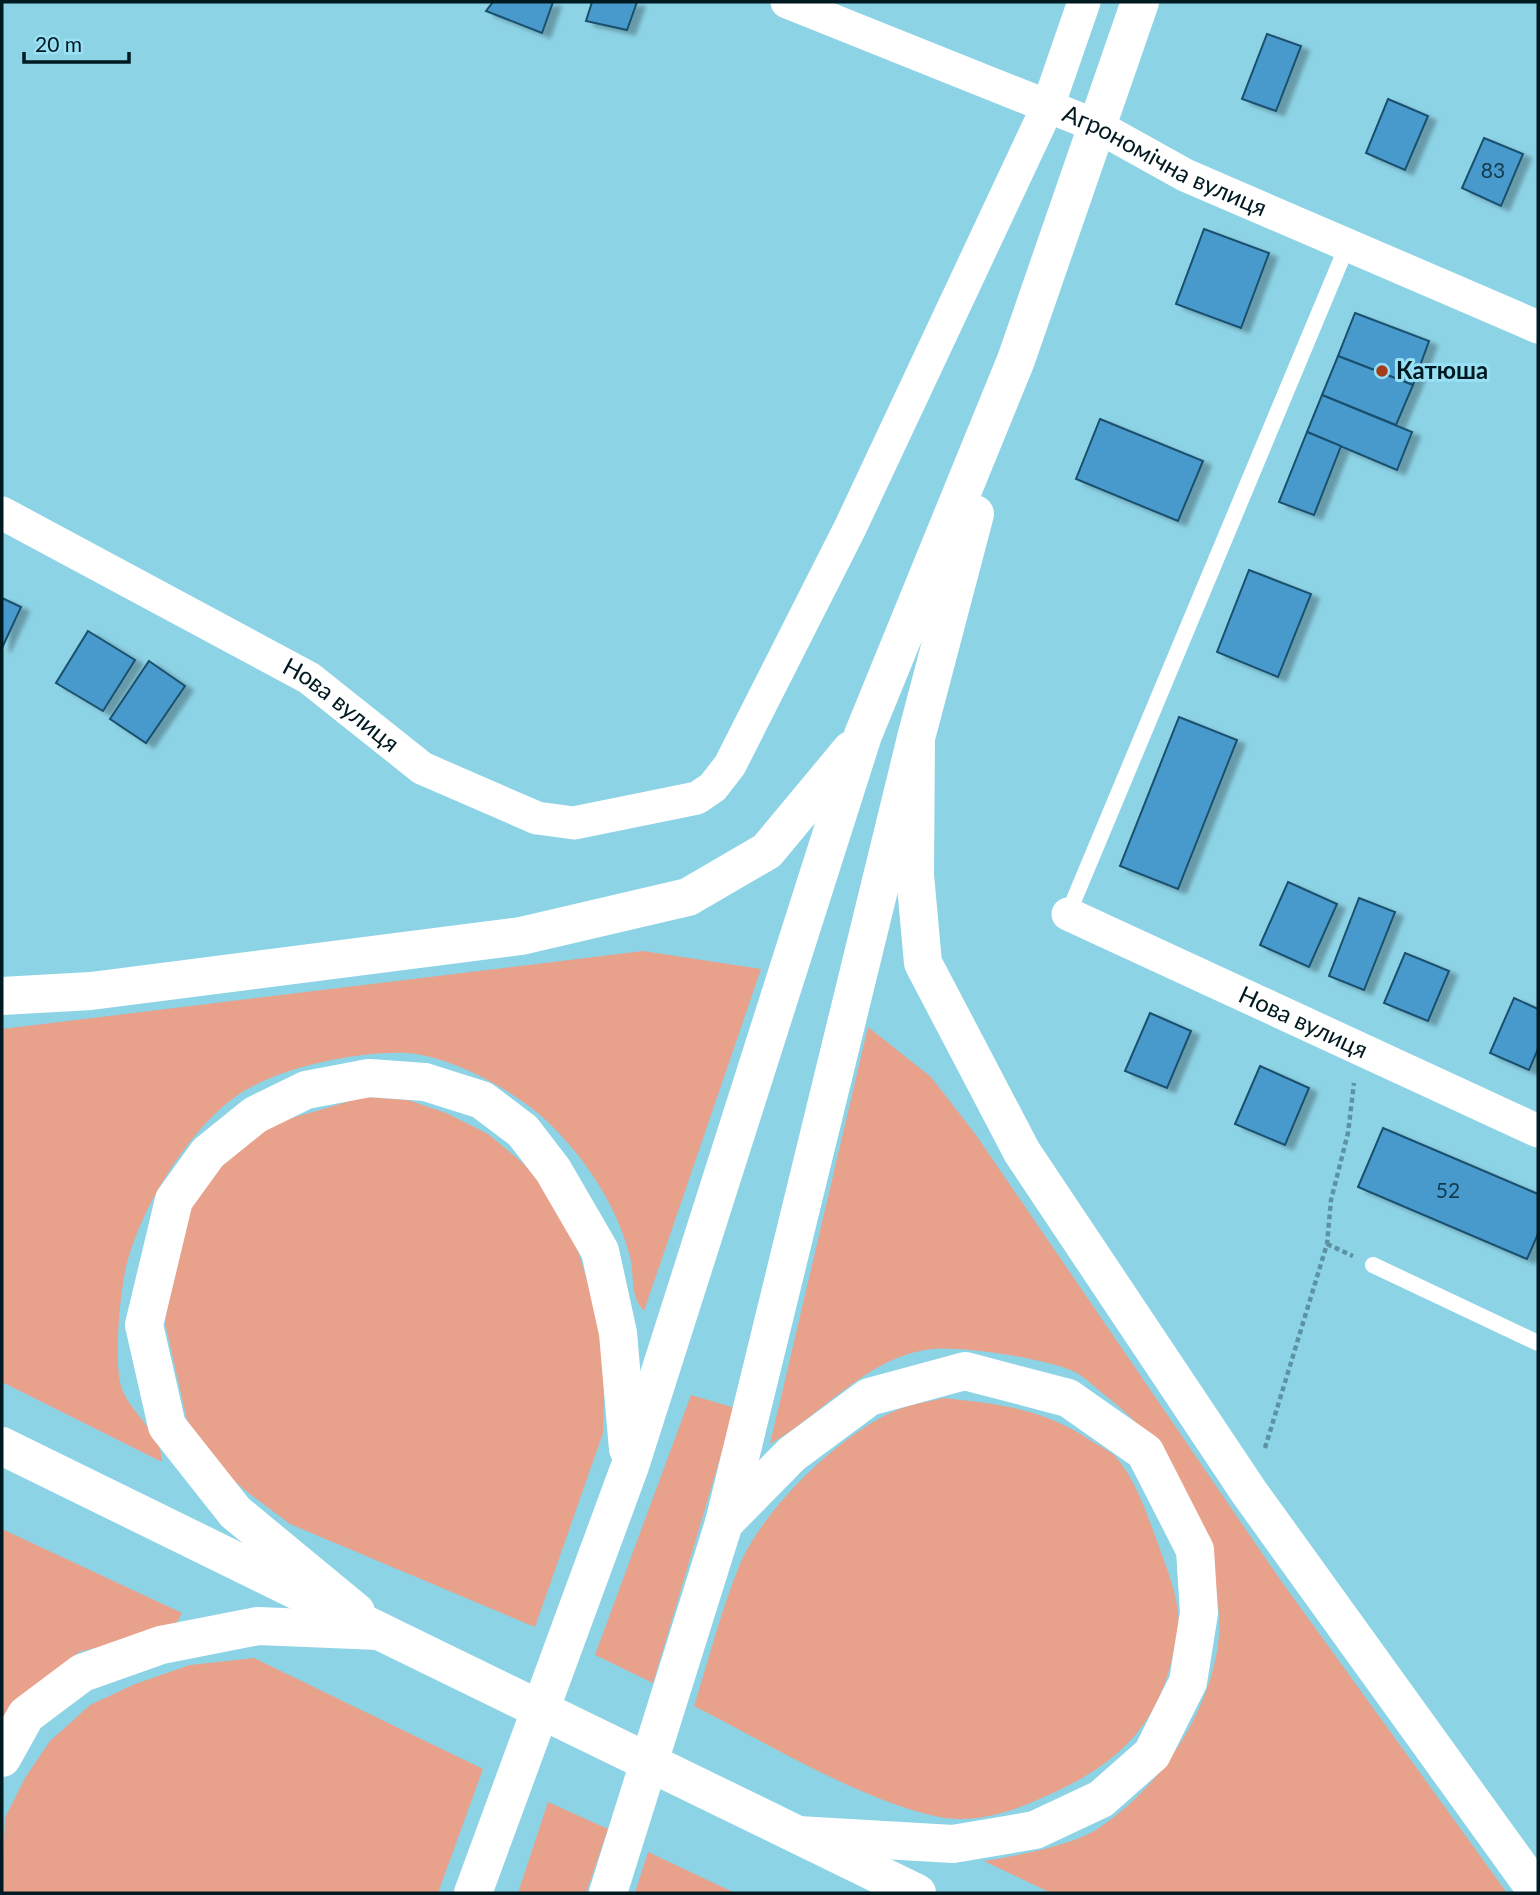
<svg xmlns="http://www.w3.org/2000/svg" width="1540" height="1895" font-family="Lato,sans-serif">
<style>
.green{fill:#e8a18b}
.building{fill:#479acb;stroke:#1a506e;stroke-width:2;filter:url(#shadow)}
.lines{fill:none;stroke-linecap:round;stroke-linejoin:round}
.path{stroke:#5c93a3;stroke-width:4.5;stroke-dasharray:5 3.5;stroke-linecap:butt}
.lane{stroke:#fff;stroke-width:16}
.street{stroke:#fff;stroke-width:33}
.primary{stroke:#fff;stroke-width:38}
.highway{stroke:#fff;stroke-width:38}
.poi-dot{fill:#a33c1b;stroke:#99e0f4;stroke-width:2.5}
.labels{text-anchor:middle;stroke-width:6;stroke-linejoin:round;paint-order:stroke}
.number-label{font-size:21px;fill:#123a4c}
.street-label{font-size:24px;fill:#001a22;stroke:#99e0f4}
.poi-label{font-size:24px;font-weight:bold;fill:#001a22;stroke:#99e0f4;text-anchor:start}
</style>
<defs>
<filter id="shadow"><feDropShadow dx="8" dy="4.5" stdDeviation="2" flood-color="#0004"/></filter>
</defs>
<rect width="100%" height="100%" fill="#8dd3e6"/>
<g class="green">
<path d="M643,951L761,969L644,1311C629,1295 635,1277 630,1257C618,1208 587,1161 552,1126C521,1094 453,1056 407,1053C359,1051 285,1066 244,1091C189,1124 131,1222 123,1284C119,1307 114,1369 122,1389C132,1415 162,1433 162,1462L2,1382V1029Z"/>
<path d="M868,1027L931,1077L976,1135L1279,1578L1507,1893H1051L984,1861C1016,1856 1069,1846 1096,1830C1156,1791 1205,1721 1217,1651C1222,1625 1218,1597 1213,1572C1197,1497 1167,1444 1106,1396C1097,1389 1087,1379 1077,1373C1052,1359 962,1346 932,1349C868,1356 823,1414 770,1444Z"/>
<polygon points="364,1097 408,1100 446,1113 488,1134 524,1164 554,1199 579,1254 592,1297 605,1362 603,1433 535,1627 290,1524 246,1491 206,1456 187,1420 165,1323 171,1279 189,1211 208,1181 237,1150 268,1125"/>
<polygon points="691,1395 735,1408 653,1683 595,1655"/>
<path d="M943,1398C1001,1404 1044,1409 1093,1442C1100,1446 1109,1451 1115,1456C1136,1480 1146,1512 1157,1541C1166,1566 1178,1595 1179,1623C1180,1632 1175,1644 1173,1654C1158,1728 1113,1767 1046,1796C1014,1811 976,1824 939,1817C862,1801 765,1742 694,1706C709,1659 721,1610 740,1564C764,1508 841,1433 897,1410C911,1404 928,1402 943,1398Z"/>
<polygon points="2,1529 182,1613 174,1628 79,1652 13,1705 2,1722"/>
<polygon points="254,1658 483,1769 438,1893 2,1893 5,1818 25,1778 50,1741 90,1705 135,1684 190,1665"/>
<polygon points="548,1802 608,1829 586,1893 518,1893"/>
<polygon points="648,1852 735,1893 635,1893"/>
</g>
<g class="building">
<polygon points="493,2 553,2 542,33 486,11"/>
<polygon points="592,2 637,2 627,30 586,21"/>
<polygon points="1267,34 1301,46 1276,111 1242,99"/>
<polygon points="1388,99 1428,116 1405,170 1366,153"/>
<polygon points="1484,138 1523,154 1501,206 1462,188"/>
<polygon points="1204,229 1269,253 1241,328 1176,304"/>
<polygon points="1355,313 1429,341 1413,385 1338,356"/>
<polygon points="1338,356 1413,385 1396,425 1322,395"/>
<polygon points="1322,395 1412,432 1397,470 1307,432"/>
<polygon points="1100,419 1203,461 1178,521 1076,479"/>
<polygon points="1307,432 1341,446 1314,515 1279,502"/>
<polygon points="1249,570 1311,594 1278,677 1217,652"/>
<polygon points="2,598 21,607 2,648"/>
<polygon points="88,631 135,660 103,711 56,683"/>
<polygon points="149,661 185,686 146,743 110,719"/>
<polygon points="1179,717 1237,740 1178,889 1120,866"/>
<polygon points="1288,882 1337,904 1309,967 1260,945"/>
<polygon points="1359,898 1395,912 1364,990 1329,976"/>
<polygon points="1405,953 1449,971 1428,1021 1384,1003"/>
<polygon points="1514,998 1538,1009 1538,1049 1529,1070 1490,1053"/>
<polygon points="1150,1013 1191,1031 1167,1088 1125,1071"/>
<polygon points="1260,1066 1309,1088 1285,1145 1235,1124"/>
<polygon points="1383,1128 1538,1194 1538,1234 1527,1259 1358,1187"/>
</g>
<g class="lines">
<g class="path">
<polyline points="1327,1244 1353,1256"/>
<polyline points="1265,1448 1327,1244 1331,1200 1348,1133 1354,1083"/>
</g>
<g class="lane">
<polyline points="1068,914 1347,246"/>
<polyline points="1373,1265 1538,1343"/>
</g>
<g class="street">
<path id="s1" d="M787,2L1097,126L1185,175L1538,327"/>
<path id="s2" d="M2,513L309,678L422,768L537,818L574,823L697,798L713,787L730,765L850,528L1048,106L1084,2"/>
<path id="s3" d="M1068,914L1538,1131"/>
</g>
<g class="primary">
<polyline points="916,738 915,875 923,963 1022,1152 1249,1492 1538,1893"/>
<polyline points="2,996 91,991 521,936 688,897 767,851 851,750"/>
<polyline points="724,1523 916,738 975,514"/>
<polyline points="356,1612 235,1512 167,1426 144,1325 174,1200 208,1153 255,1115 306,1090 369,1078 425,1082 482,1100 523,1131 553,1170 600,1251 618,1333 628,1449"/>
<polyline points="2,1758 26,1715 82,1673 161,1645 258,1626 379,1631"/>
<polyline points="798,1835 917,1893"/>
<polyline points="473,1893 630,1466 863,735 1016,360 1140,2"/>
</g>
<polyline class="highway" points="2,1446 379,1631 798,1835 953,1844 1035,1830 1101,1799 1152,1754 1188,1682 1199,1613 1195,1550 1145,1452 1068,1398 965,1371 869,1397 792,1454 724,1523 608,1893"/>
</g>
<circle class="poi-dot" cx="1382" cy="371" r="7"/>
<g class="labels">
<g class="number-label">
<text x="1493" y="178">83</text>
<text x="1448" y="1198">52</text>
</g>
<g class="street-label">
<text dy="8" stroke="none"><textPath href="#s1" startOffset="410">Агрономічна вулиця</textPath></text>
<text dy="8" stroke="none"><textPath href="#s2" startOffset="390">Нова вулиця</textPath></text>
<text dy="8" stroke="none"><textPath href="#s3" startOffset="259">Нова вулиця</textPath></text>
</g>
<g class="poi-label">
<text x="1396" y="379">Катюша</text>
</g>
</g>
<rect width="1540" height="1895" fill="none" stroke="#001a22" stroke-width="7"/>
<path d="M24 52v10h105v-10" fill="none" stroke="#001a22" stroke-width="3.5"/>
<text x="35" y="52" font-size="21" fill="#001a22" stroke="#99e0f4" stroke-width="5" paint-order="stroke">20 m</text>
</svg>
